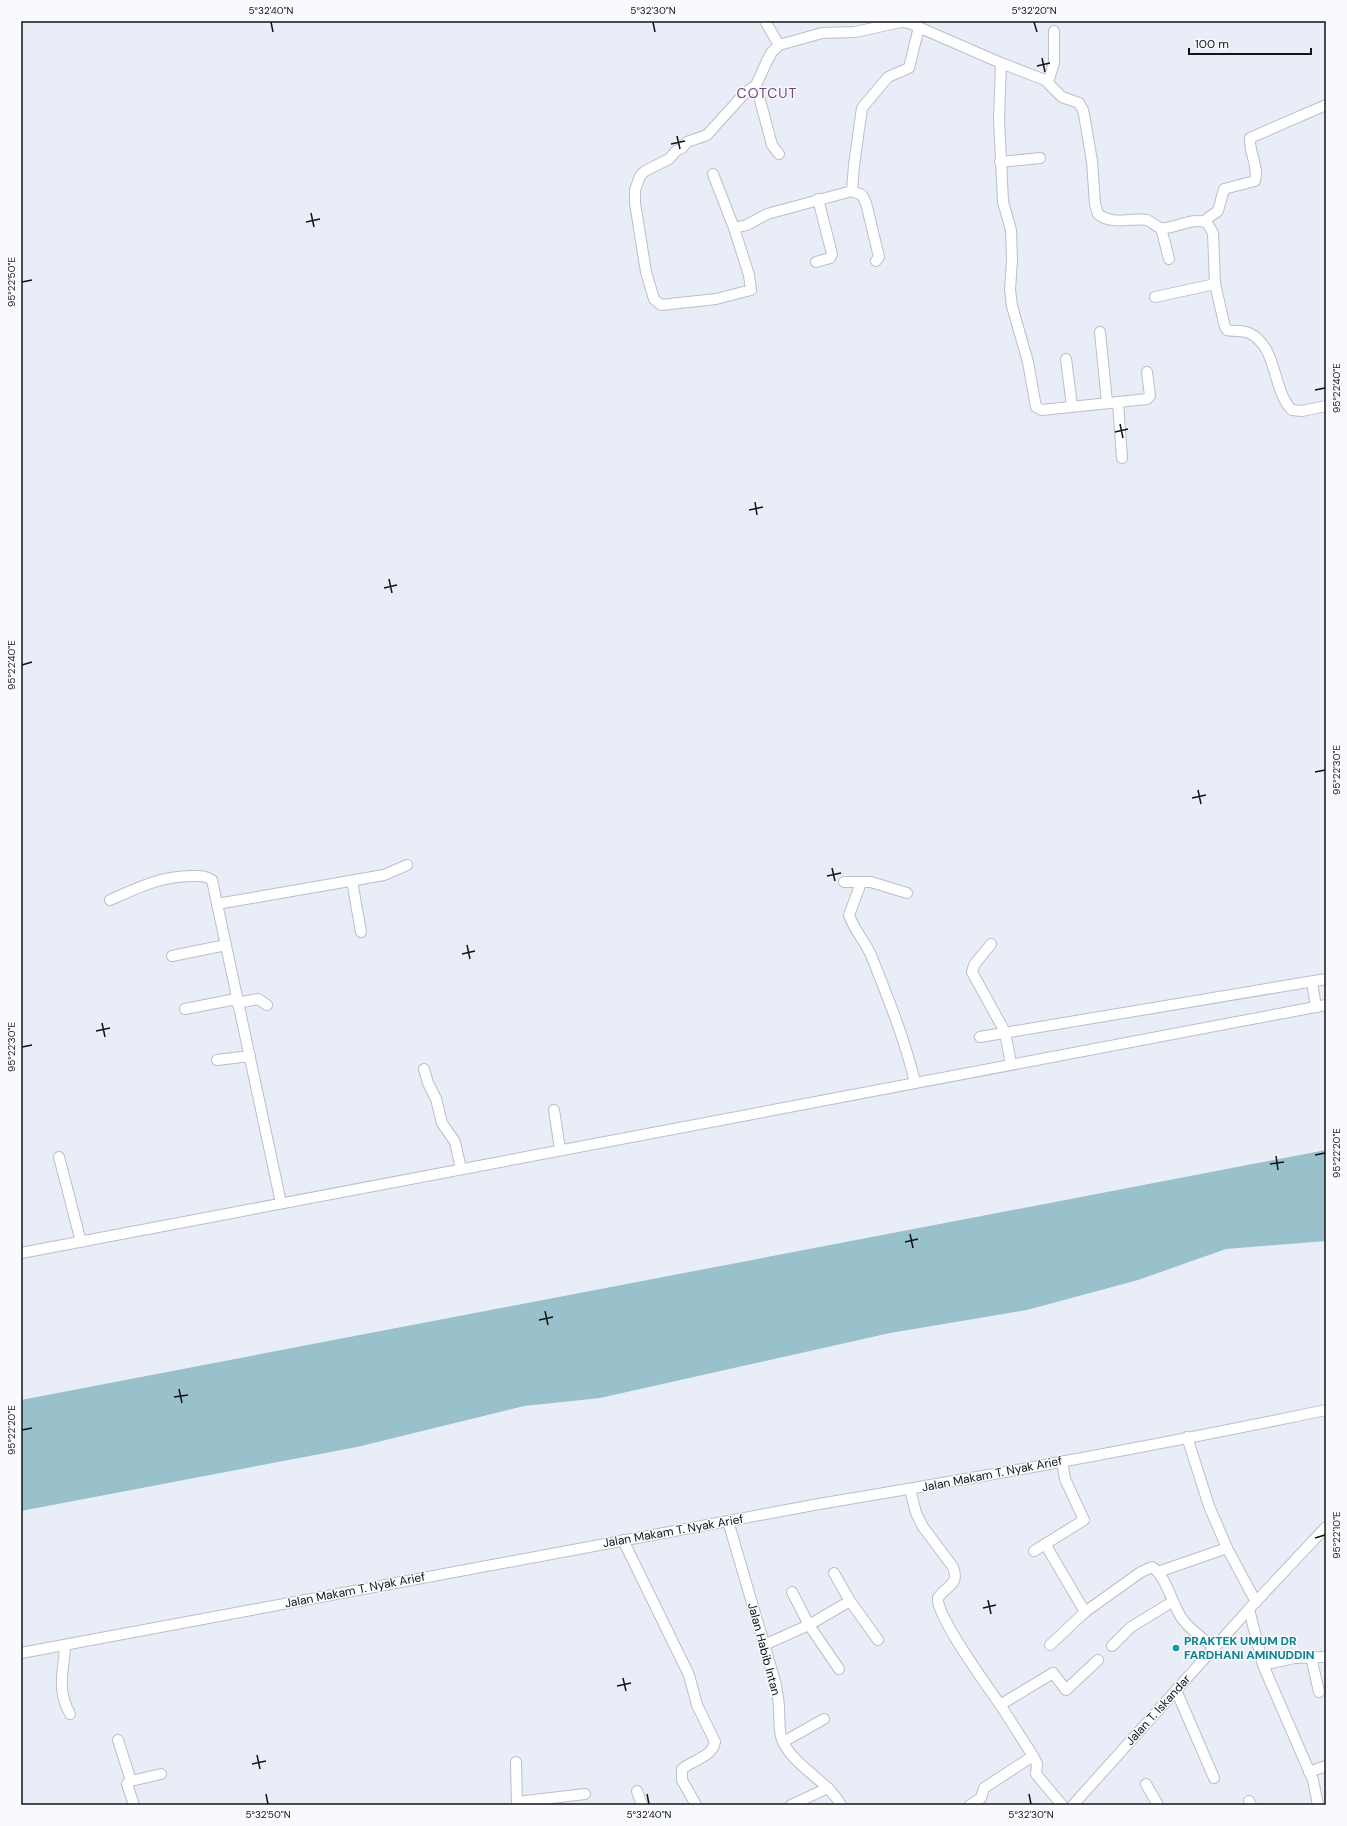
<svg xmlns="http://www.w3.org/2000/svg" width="1347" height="1826" font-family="'DM Sans',sans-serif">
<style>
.water{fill:#99c1cb}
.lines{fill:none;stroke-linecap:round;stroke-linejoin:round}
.minor-casing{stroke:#babfc9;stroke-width:12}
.minor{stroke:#fff;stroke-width:10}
.ticks{fill:none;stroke:#111316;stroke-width:1.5}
.culture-dot{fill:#0f9aa8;stroke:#f8fafe;stroke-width:1.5}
.labels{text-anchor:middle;stroke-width:3;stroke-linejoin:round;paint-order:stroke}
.street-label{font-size:12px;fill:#111316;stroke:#f8fafe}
.culture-label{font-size:12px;font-weight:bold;fill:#0d838f;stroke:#f8fafe;text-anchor:start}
.quarter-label{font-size:14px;letter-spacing:1px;fill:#6d447b;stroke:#f8fafe}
.neatline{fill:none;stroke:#111316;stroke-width:1.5}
.ticks-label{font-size:10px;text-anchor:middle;fill:#111316}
</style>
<rect width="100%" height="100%" fill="#e8edf7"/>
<polygon class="water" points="1326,1150 1326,1241 1226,1249 1138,1280 1027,1310 890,1333 600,1398 524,1406 357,1447 21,1511 21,1400"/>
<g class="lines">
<defs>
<g id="minor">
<path d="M765,21L779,45L822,33L855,32L901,22L909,23L1001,63L1045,80L1062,97L1079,103L1083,110L1085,120L1092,161L1095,204L1098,214C1113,226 1132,217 1147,220C1152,222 1156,227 1161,228C1174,230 1192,216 1207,223L1213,233L1215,284L1225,327L1227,330C1234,332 1242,330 1249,333C1278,346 1272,391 1292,410L1302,411L1326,406"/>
<polyline points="1001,63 999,119 1003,202 1011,230 1012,260 1010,290 1012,306 1028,362 1036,407 1042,410 1147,399 1150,396 1147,372"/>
<polyline points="1048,82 1054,63 1054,31"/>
<polyline points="756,85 772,145 779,154"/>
<polyline points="1000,162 1040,158"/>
<polyline points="713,174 734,228 749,275 751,290 716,299 661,305 654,299 646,272 635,203 635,190 640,176 645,171 669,159 676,151 682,148 687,142 707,135 743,95 756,85 767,61 772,52 779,45"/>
<polyline points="852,191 862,195 866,203 879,257 876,261"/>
<path d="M1204,221L1218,211L1224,189L1255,181C1259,167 1249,153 1250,138L1326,105"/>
<polyline points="734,228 747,225 767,214 852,191 854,165 862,108 888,77 909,68 919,27"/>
<polyline points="1161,228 1169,259"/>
<polyline points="816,262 830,258 832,254 818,199"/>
<polyline points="1155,297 1215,284"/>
<polyline points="1100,332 1107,403"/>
<polyline points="1066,359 1072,406"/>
<polyline points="1118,402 1122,458"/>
<polyline points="352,881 361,932"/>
<polyline points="844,882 871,882 907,893"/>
<path d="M861,883L849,915C854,930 865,941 871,955C888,998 904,1037 915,1082"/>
<path d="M110,900C137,888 161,876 191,876C199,876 205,875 212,880L281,1203"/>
<polyline points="217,904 384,875 407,865"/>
<polyline points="991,944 974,965 972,972 1005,1032 1011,1064"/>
<polyline points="172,956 226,945"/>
<polyline points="1312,982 1316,1007"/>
<polyline points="237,1003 258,999 267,1005"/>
<polyline points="185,1009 236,999"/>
<polyline points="980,1037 1326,979"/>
<polyline points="217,1060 250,1056"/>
<polyline points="424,1069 428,1083 436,1099 442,1123 455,1142 461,1169"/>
<polyline points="554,1110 560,1149"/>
<polyline points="59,1157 81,1242"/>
<polyline points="21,1253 1326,1005"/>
<polyline points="1187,1437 1209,1506 1227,1548 1256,1602"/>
<path d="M910,1489L916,1513L923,1527L953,1567C960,1586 946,1585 938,1598C936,1617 989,1688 1001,1706C1012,1723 1022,1739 1033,1756L1037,1764L1036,1774L1062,1805"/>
<path d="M728,1521L776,1685C777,1693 779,1701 779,1709C780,1721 778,1732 783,1742C796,1768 827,1780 841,1805"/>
<path d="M623,1540L689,1675L697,1705L715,1742C712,1757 693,1760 682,1769V1780L696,1805"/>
<path d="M1045,1544L1085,1612L1141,1572L1152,1567C1167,1576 1172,1606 1183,1620C1192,1631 1203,1639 1214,1647"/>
<polyline points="1034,1551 1084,1520 1065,1479 1062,1461"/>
<polyline points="1158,1572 1227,1548"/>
<polyline points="834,1573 850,1601 878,1640"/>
<polyline points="792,1592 809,1625 839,1669"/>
<polyline points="1249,1609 1263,1665 1313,1780 1318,1805"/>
<path d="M65,1645C64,1672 56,1688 70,1714"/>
<polyline points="764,1645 809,1625 850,1601"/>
<polyline points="1050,1645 1085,1612"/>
<polyline points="1112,1646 1131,1627 1172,1602"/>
<path d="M21,1653L819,1504C989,1476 1158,1445 1326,1410"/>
<polyline points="1311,1657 1319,1692"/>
<polyline points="1263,1665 1294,1658 1326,1657"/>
<polyline points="1176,1690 1214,1778"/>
<polyline points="1000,1705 1053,1673 1066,1690 1098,1660"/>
<polyline points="118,1740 131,1781"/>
<polyline points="783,1742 824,1719"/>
<polyline points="516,1762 517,1805"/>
<polyline points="1309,1772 1326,1766"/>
<polyline points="1146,1784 1158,1805"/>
<polyline points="637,1791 642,1805"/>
<polyline points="1249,1801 1251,1805"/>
<polyline points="517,1802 585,1794"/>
<polyline points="134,1805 127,1784 131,1781 161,1774"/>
<polyline points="791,1805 828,1788"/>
<polyline points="970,1805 981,1798 984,1788 1033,1756"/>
<polyline points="1073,1805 1249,1609 1326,1527"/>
</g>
</defs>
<use href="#minor" class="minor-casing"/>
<use href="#minor" class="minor"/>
</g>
<path class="ticks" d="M271,22L273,32M653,22L655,32M1034,22L1037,32M1042,58L1045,72M1037,66L1050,63M677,136L680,149M671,144L685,141M311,213L314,227M306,222L320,219M22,282L32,280M1315,390L1325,388M1120,424L1123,438M1115,432L1128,429M755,502L757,515M749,510L763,507M389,579L392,593M384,588L397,585M22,665L32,662M1315,772L1325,770M1198,790L1201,804M1192,798L1206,795M832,868L835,881M827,876L841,873M467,945L470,959M462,954L475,951M102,1023L105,1037M96,1031L110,1028M22,1047L32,1045M1315,1155L1325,1153M1276,1156L1278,1170M1270,1164L1284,1162M910,1234L913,1248M905,1242L918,1239M545,1311L548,1325M539,1320L553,1317M179,1389L182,1403M174,1397L188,1395M22,1430L32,1428M1315,1538L1325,1535M988,1600L991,1614M983,1608L996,1605M623,1678L626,1691M617,1686L631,1683M257,1755L260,1769M252,1764L266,1761M266,1794L268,1804M647,1794L649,1804M1029,1794L1031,1804"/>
<circle class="culture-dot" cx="1176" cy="1648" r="4"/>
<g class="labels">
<g class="street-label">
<text transform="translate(992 1474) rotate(-11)" y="4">Jalan Makam T. Nyak Arief</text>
<text transform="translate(673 1531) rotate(-10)" y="4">Jalan Makam T. Nyak Arief</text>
<text transform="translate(355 1590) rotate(-11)" y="4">Jalan Makam T. Nyak Arief</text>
<text transform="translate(764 1649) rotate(75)" y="4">Jalan Habib Intan</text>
<text transform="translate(1158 1710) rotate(-48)" y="4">Jalan T. Iskandar</text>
</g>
<g class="culture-label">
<text x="1184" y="1645">PRAKTEK UMUM DR<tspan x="1184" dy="14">FARDHANI AMINUDDIN</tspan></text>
</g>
<g class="quarter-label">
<text x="767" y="98">COTCUT</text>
</g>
</g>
<rect width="1347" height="1826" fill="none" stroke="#f8fafe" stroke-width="44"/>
<path d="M1189 48v6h122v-6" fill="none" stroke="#111316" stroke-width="2"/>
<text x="1195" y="48" font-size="12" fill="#111316" stroke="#f8fafe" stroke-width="3" paint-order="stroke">100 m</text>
<rect x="22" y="22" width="1303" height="1782" class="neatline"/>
<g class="ticks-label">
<text x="271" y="14">5°32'40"N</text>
<text x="653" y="14">5°32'30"N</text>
<text x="1034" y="14">5°32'20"N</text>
<text transform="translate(11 282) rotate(-90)" y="4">95°22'50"E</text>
<text transform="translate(1336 388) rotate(-90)" y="4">95°22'40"E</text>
<text transform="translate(11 665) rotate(-90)" y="4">95°22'40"E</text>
<text transform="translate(1336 770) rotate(-90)" y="4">95°22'30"E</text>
<text transform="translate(11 1047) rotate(-90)" y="4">95°22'30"E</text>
<text transform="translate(1336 1153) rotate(-90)" y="4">95°22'20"E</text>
<text transform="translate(11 1430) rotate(-90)" y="4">95°22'20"E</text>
<text transform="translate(1336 1535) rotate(-90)" y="4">95°22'10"E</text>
<text x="268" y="1818">5°32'50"N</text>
<text x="649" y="1818">5°32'40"N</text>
<text x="1031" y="1818">5°32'30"N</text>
</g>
</svg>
